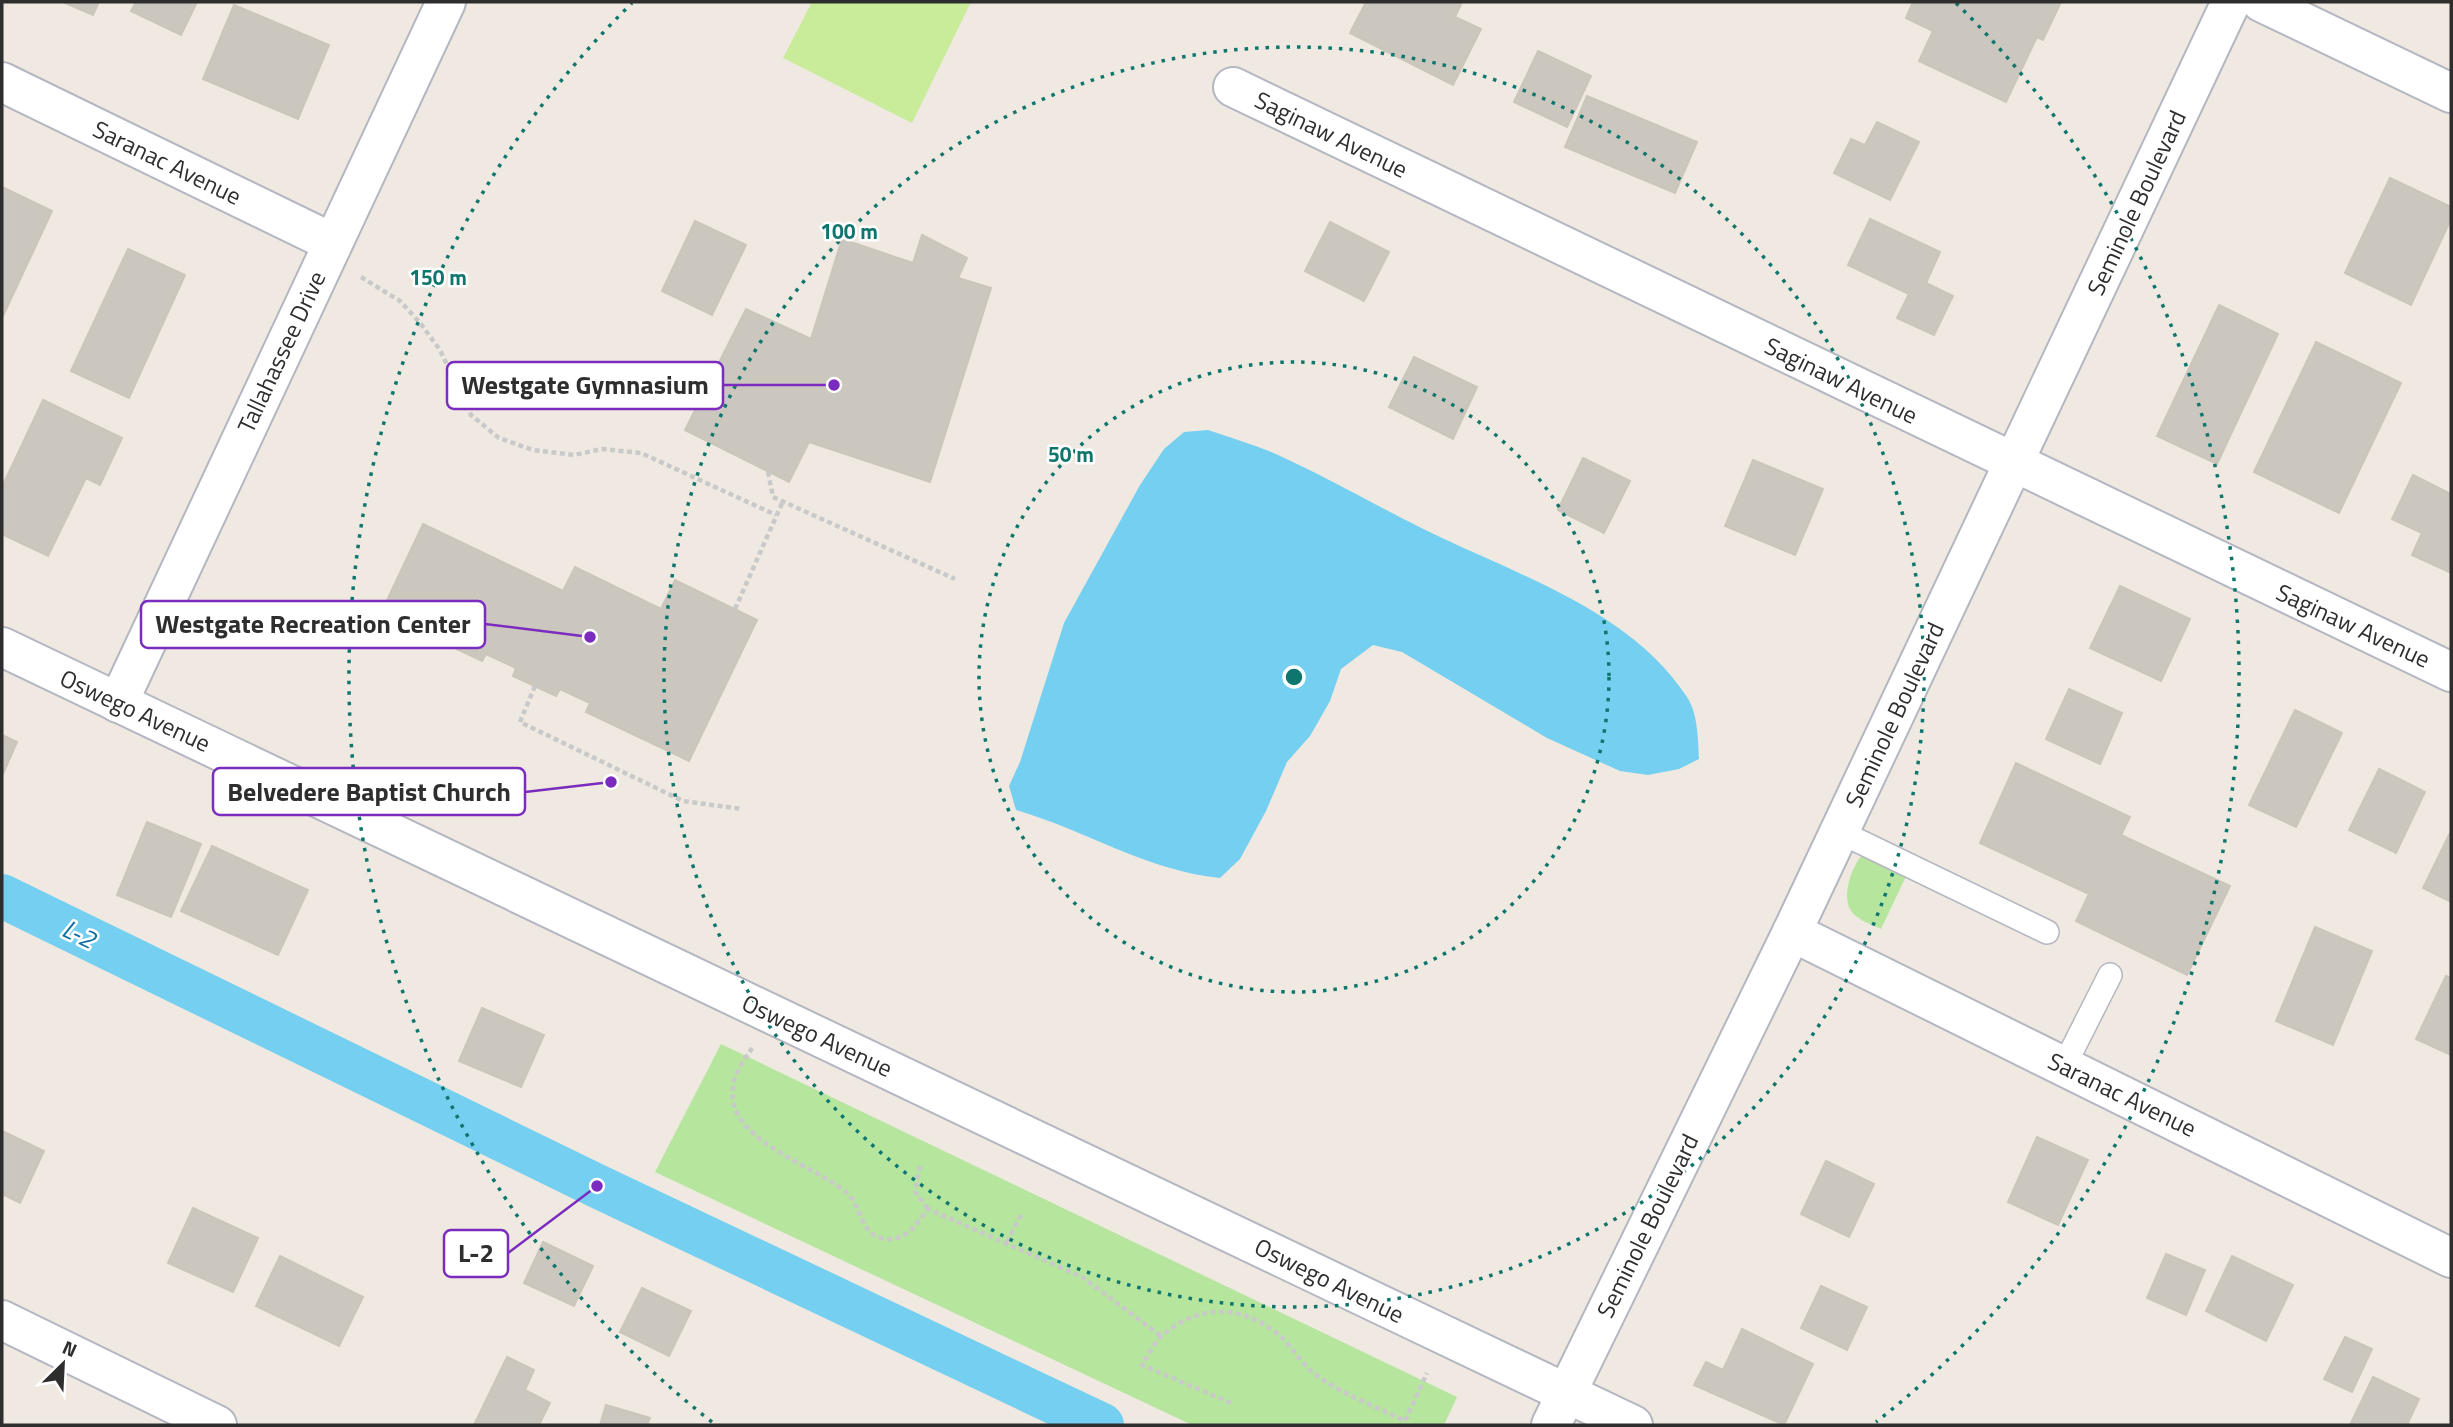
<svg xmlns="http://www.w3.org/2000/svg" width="2453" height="1427" font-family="'Titillium Web',sans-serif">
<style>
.green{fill:#b6e59e}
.pitch{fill:#c9ec9a}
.water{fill:#75cff0}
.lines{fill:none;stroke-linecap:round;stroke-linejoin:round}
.canal{stroke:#75cff0;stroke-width:44}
.building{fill:#cbc7bf;stroke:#cbc5ba;stroke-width:2}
.lane-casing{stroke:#b4b7c1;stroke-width:26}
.street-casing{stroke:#b4b7c1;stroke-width:42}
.secondary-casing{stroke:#b4b7c1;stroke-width:42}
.path{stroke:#c9c9c9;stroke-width:4.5;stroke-dasharray:5 3.5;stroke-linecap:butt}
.lane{stroke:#fff;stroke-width:23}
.street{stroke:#fff;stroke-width:38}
.secondary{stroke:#fff;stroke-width:38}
.ring{fill:none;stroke:#0f766e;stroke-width:3.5;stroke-dasharray:3.5 7}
.labels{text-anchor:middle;stroke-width:5;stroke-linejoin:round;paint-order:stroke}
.street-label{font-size:24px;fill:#2e2e2e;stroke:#fff}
.water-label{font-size:26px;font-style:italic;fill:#0d6fa3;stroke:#fff}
.centre{fill:#0f766e;stroke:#fff;stroke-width:3.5}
.ring-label{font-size:21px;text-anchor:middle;font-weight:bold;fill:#0f766e;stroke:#fff;stroke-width:5;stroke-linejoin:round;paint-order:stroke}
.leader{fill:none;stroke:#7b2cbf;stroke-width:2.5}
.callout-dot{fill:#7b2cbf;stroke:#fff;stroke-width:2.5}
.callout{fill:#fff;stroke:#7b2cbf;stroke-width:2.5}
.callout-label{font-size:26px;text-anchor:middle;font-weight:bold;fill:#2e2e2e}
</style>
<rect width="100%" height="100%" fill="#efe9e1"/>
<g class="green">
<path d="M1862,855L1908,872L1881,929C1873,925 1863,922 1856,916C1838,903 1851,868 1862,855Z"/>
<polygon points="721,1044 1457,1397 1444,1425 1192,1425 655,1172"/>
</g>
<polygon class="pitch" points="812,2 971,2 912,123 783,58"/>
<path class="water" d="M1208,430C1231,438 1256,445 1278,455C1333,480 1385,511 1440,537C1526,578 1632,613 1687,697C1698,714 1698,739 1699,759L1679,769L1648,775L1620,771L1547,738L1402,652L1373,645L1341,669L1330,701L1310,736L1287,762L1266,811L1240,859L1220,878C1148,871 1085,830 1016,810L1009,786L1020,762L1064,623L1140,485L1164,449L1184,432Z"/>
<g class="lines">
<polyline class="canal" points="2,896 597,1186 1102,1425"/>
</g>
<g class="building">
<polygon points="63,2 99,2 93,15"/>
<polygon points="136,2 197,2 181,35 131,11"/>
<polygon points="1366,2 1462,2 1455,17 1481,29 1453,85 1350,33"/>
<polygon points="1913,2 2061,2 2043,40 2037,37 2006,102 1919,61 1933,31 1906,18"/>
<polygon points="234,5 329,45 298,119 203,79"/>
<polygon points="1538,51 1591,76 1567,127 1514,102"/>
<polygon points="1587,96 1697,142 1675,193 1565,147"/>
<polygon points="1877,122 1919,142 1890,200 1834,173 1851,139 1865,145"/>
<polygon points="2390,178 2451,207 2451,219 2411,305 2345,273"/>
<polygon points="2,187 52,211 2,318"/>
<polygon points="1870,219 1940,252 1926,283 1953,296 1934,335 1897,318 1909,294 1848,265"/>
<polygon points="695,221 746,245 712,315 662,291"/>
<polygon points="1330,222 1389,252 1364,301 1305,271"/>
<polygon points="922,235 967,258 958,278 991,288 930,482 809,442 789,482 685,430 746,309 811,339 842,239 913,263"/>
<polygon points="128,249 185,275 129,398 71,371"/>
<polygon points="2219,305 2278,334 2217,464 2157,436"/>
<polygon points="2316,342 2401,383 2339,513 2254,472"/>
<polygon points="1414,357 1477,387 1453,439 1389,407"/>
<polygon points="43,400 122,438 100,485 86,478 48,556 2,534 2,487"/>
<polygon points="1583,458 1630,481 1604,533 1558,510"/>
<polygon points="1753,460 1823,489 1795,555 1725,526"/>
<polygon points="2413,475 2451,494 2449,572 2412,555 2422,533 2392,519"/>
<polygon points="423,524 563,591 575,567 661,609 675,580 757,620 689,761 586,712 590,703 560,689 556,696 513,676 516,668 486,654 482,661 381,613"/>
<polygon points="2120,586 2190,619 2161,681 2090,648"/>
<polygon points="2069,689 2122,713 2100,764 2046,739"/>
<polygon points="2295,710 2342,733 2296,827 2249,805"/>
<polygon points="2,735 17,742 2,776"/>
<polygon points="2016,763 2130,817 2121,835 2230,886 2187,975 2076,921 2089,894 1980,843"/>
<polygon points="2379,769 2425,792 2396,853 2349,830"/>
<polygon points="147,822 201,844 171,917 117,895"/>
<polygon points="2451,831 2451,902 2423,888"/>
<polygon points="212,846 308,890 278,955 181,911"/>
<polygon points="2315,927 2372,951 2333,1045 2276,1021"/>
<polygon points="2446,976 2451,978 2451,1055 2416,1039"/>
<polygon points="482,1008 544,1035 521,1087 459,1061"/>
<polygon points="2,1131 44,1151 20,1203 2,1194"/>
<polygon points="2037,1137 2088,1160 2058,1225 2008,1202"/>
<polygon points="1826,1161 1874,1184 1849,1237 1801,1214"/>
<polygon points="193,1208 258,1238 233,1292 168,1263"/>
<polygon points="543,1242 593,1266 574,1306 524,1283"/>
<polygon points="2166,1254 2205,1270 2186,1315 2147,1298"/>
<polygon points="280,1256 363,1297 339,1346 256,1306"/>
<polygon points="2232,1256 2293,1285 2266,1341 2206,1311"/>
<polygon points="1821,1286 1867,1307 1847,1350 1801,1328"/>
<polygon points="642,1288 691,1311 669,1356 620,1332"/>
<polygon points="1742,1329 1813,1364 1784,1425 1694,1385 1706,1362 1723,1370"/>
<polygon points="2345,1337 2372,1349 2352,1392 2324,1379"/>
<polygon points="507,1357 534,1370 525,1390 550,1403 539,1425 474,1425"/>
<polygon points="2373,1377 2419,1399 2407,1425 2350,1425"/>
<polygon points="606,1405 650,1418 647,1425 600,1425"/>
</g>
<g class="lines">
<defs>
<g id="lane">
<polyline points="1840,832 2047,932"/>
<polyline points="2064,1066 2110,975"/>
</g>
<g id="street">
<polyline points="2261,2 2451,93"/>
<polyline points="2,82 333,243"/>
<polyline points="1233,87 2451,672"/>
<polyline points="2,647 1633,1425"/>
<polyline points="118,703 446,2"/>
<polyline points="1792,932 2451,1258"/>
<polyline points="2,1320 217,1425"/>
</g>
<polyline id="secondary" points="1551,1425 1792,932 2231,2"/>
</defs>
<use href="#lane" class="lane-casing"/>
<use href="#street" class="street-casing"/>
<use href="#secondary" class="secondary-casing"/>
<g class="path">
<polyline points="361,277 400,301 421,324 440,350 471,415 499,438 533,450 574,455 602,449 641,453 776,515"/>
<polyline points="768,472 773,497 955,579"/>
<polyline points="735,609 783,501"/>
<polyline points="535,686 520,722 683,801 742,809"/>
<path d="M752,1048C745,1059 735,1072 733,1086C724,1140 813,1164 847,1193C862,1207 860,1237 887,1239C908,1240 917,1223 928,1209L1082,1277L1161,1336"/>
<polyline points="920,1166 915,1192 928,1209"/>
<polyline points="1007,1242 1022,1213"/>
<path d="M1231,1403L1142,1365C1148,1356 1154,1342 1163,1335C1199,1303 1243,1305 1279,1335C1292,1346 1301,1364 1315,1374C1341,1394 1375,1406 1405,1421L1427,1373"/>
</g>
<use href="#lane" class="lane"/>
<use href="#street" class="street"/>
<use href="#secondary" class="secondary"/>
</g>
<g class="ring">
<circle cx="1294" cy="677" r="315"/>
<circle cx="1294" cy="677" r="630"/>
<path d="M712 1422A945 945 0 0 1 632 3M1956 3A945 945 0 0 1 1876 1422"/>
</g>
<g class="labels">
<g class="street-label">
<text transform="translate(1331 135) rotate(26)" y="8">Saginaw Avenue</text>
<text transform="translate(167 163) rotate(26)" y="8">Saranac Avenue</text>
<text transform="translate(2137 203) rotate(-65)" y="8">Seminole Boulevard</text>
<text transform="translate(282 352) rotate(-65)" y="8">Tallahassee Drive</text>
<text transform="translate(1841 381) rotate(26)" y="8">Saginaw Avenue</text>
<text transform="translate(2353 626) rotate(25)" y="8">Saginaw Avenue</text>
<text transform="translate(135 711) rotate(25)" y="8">Oswego Avenue</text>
<text transform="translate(1895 715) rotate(-65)" y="8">Seminole Boulevard</text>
<text transform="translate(817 1036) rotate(25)" y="8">Oswego Avenue</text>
<text transform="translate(2122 1095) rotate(26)" y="8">Saranac Avenue</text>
<text transform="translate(1648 1226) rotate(-64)" y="8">Seminole Boulevard</text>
<text transform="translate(1329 1281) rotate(26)" y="8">Oswego Avenue</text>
</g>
<g class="water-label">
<text transform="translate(79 934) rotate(26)" y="9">L-2</text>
</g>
</g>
<circle cx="1294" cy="677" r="10" class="centre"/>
<g class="ring-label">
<text x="849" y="239">100 m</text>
<text x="438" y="285">150 m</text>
<text x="1071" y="462">50 m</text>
</g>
<path class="leader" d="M834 385L723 385M590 637L485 624M611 782L525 792M597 1186L508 1253"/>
<g class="callout-dot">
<circle cx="834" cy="385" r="7"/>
<circle cx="590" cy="637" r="7"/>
<circle cx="611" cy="782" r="7"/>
<circle cx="597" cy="1186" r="7"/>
</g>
<g class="callout">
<rect x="447" y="362" width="276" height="47" rx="7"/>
<rect x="141" y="601" width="344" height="47" rx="7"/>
<rect x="213" y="768" width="312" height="47" rx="7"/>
<rect x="444" y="1230" width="64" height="47" rx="7"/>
</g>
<g class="callout-label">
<text x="585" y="394">Westgate Gymnasium</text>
<text x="313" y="633">Westgate Recreation Center</text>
<text x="369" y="801">Belvedere Baptist Church</text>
<text x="476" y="1262">L-2</text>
</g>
<rect width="2453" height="1427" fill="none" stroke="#2e2e2e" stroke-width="7"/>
<g transform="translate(63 1364) rotate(24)" stroke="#ffffff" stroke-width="5" paint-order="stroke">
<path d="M0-5L12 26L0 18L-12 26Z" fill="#2e2e2e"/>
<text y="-10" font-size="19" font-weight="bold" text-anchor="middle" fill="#2e2e2e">N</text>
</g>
</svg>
